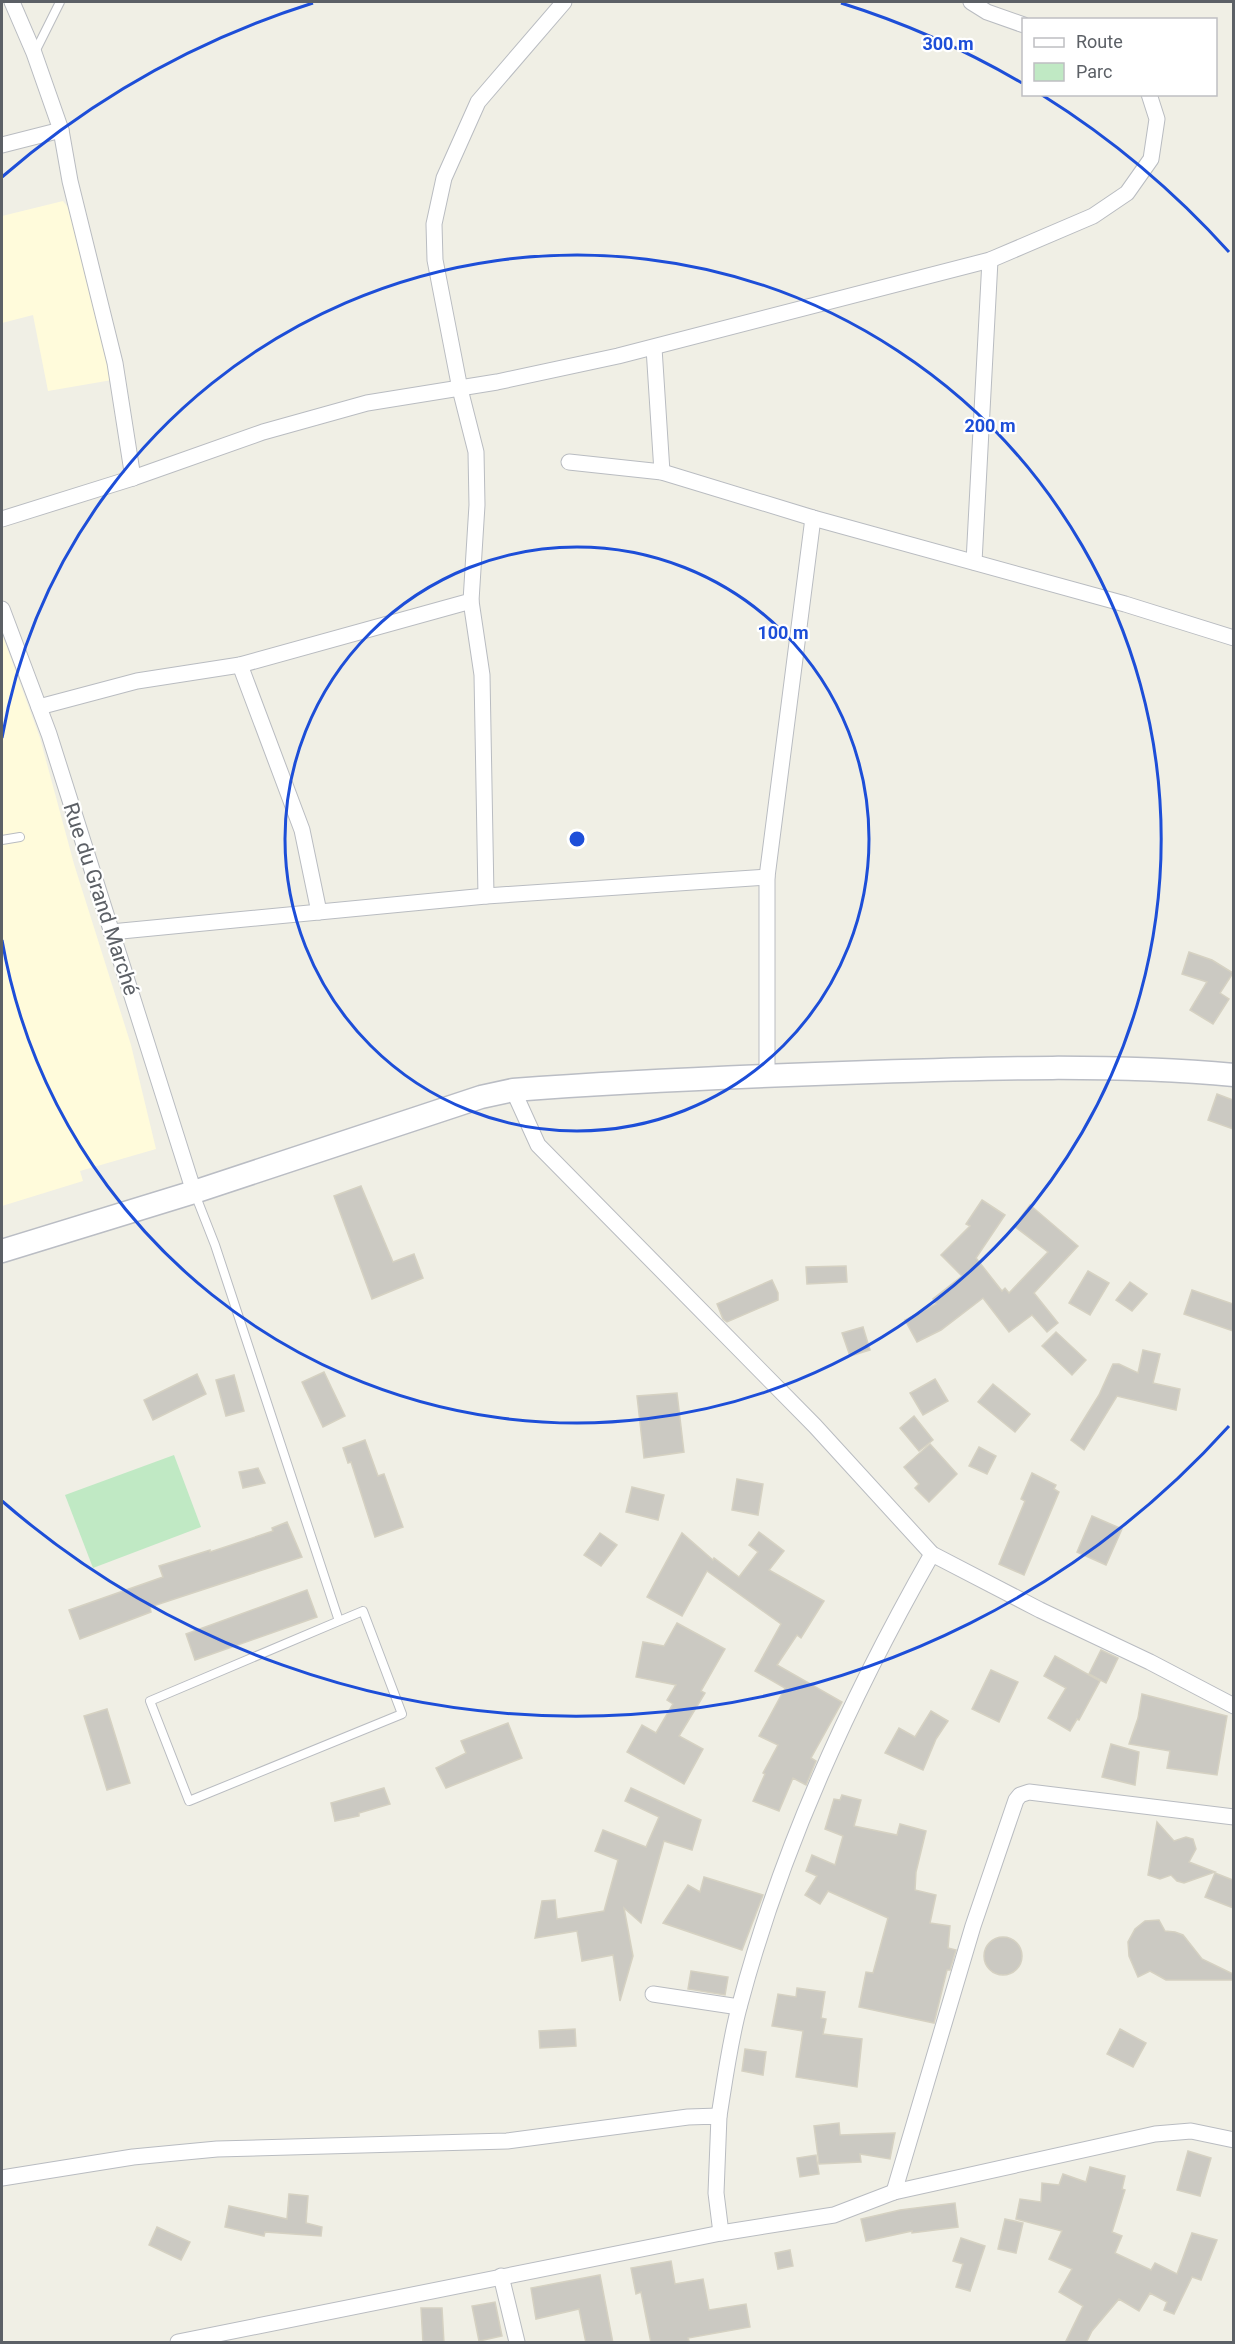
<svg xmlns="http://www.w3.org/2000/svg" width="1235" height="2344" font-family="Roboto,sans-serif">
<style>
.commercial{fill:#fffbdb}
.green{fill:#c0e9c4}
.building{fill:#cbc9c2;stroke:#d5d1c2;stroke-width:1.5}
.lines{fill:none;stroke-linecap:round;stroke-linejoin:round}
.lane-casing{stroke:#b9bcc1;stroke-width:10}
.street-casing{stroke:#b9bcc1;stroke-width:17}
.secondary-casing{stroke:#babdc4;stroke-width:25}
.lane{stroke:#fff;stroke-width:8}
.street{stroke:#fff;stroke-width:15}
.secondary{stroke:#fff;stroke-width:22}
.ring{fill:none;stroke:#1d4ed8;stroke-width:3}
.labels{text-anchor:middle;stroke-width:4.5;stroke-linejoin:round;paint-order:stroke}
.street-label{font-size:21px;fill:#5c6066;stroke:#fff}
.centre{fill:#1d4ed8;stroke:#fff;stroke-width:3}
.ring-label{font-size:18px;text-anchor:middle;font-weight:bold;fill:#1d4ed8;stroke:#fff;stroke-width:4.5;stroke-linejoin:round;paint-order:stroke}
</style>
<rect width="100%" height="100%" fill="#f0efe5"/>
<g class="commercial">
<polygon points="63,201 71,211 112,380 48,391 33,315 2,323 2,216"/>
<polygon points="2,634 40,738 74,864 131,1045 156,1149 80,1171 83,1181 2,1206"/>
</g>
<polygon class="green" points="174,1455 201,1527 93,1568 65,1495"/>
<g class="building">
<polygon points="1189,952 1212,960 1233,973 1220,993 1229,999 1213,1024 1190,1010 1207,982 1182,974"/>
<polygon points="1217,1094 1233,1100 1233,1129 1208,1120"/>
<polygon points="361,1186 393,1262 414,1254 423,1278 372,1299 334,1196"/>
<polygon points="982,1200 1005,1215 976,1258 1002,1291 1005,1288 1009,1293 1048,1252 1014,1226 1030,1205 1078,1246 1034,1293 1058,1323 1047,1332 1032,1315 1009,1332 983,1298 941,1330 917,1342 905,1320 936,1304 933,1299 962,1276 941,1255 970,1226 966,1224"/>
<polygon points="846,1266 847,1282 807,1284 806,1267"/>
<polygon points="1088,1271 1109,1283 1090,1315 1069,1303"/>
<polygon points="772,1280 778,1293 778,1300 727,1322 723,1319 717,1304"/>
<polygon points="1130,1282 1147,1294 1132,1311 1116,1300"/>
<polygon points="1192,1290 1233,1304 1233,1331 1184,1314"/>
<polygon points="863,1327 870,1350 850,1356 842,1333"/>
<polygon points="1056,1332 1086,1360 1072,1375 1042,1346"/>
<polygon points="1143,1350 1160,1354 1153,1383 1180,1389 1176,1410 1117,1396 1084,1450 1071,1440 1099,1395 1113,1364 1119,1364 1138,1373"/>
<polygon points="324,1372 345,1416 323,1427 302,1382"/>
<polygon points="197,1374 206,1394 153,1420 144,1400"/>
<polygon points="234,1375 244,1411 226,1416 216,1380"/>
<polygon points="935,1379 948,1401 923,1415 910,1393"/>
<polygon points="993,1384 1030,1414 1015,1432 978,1402"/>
<polygon points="677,1393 684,1452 644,1458 637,1396"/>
<polygon points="914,1416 933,1440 919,1451 900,1428"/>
<polygon points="365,1440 378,1476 384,1474 403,1527 375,1537 351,1462 348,1463 343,1448"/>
<polygon points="930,1444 957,1474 929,1502 915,1488 919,1484 904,1467"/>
<polygon points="979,1447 996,1456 987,1474 969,1466"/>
<polygon points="258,1468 265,1483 243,1488 239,1472"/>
<polygon points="1032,1473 1056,1485 1054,1489 1059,1492 1024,1575 999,1564 1025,1501 1021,1499"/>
<polygon points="737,1479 763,1484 758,1515 732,1510"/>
<polygon points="632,1487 664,1495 658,1520 626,1512"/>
<polygon points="1092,1516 1122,1529 1106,1565 1077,1552"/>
<polygon points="287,1522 302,1557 150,1607 151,1612 80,1639 69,1610 163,1577 159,1566 210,1550 210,1552 273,1531 272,1528"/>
<polygon points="759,1532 784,1551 769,1570 824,1601 801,1638 797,1635 777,1665 842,1702 811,1758 816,1761 806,1785 793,1778 779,1811 753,1801 765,1774 763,1773 778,1745 759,1736 785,1688 755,1671 781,1624 707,1571 682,1616 647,1597 682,1533 713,1560 714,1558 739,1577 758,1552 749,1545"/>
<polygon points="600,1533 617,1545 601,1566 584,1555"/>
<polygon points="307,1590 317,1617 195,1660 186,1634"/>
<polygon points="677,1623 725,1649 701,1691 705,1693 679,1736 703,1749 684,1784 627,1752 642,1725 656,1733 673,1704 667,1700 676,1685 636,1677 643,1642 664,1646"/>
<polygon points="1101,1650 1118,1658 1106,1683 1089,1674"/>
<polygon points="1055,1656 1100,1681 1079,1720 1077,1719 1070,1731 1048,1718 1066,1688 1044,1676"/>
<polygon points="991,1670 1018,1682 999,1722 972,1709"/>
<polygon points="1142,1694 1227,1716 1217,1775 1167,1768 1170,1751 1129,1744 1138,1718"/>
<polygon points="107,1709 130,1783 107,1790 84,1716"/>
<polygon points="931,1711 948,1721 936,1739 923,1770 885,1753 899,1728 915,1737"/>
<polygon points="508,1723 522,1758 446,1788 436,1768 466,1753 461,1741"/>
<polygon points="1111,1744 1139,1752 1135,1785 1102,1777"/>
<polygon points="384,1788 390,1804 359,1813 359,1816 335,1821 331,1803"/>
<polygon points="631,1788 701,1820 692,1850 664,1841 641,1923 624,1908 633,1956 620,2001 613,1955 582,1961 577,1931 535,1938 542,1901 555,1900 557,1919 604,1911 618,1860 595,1851 603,1830 646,1847 659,1817 625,1801"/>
<polygon points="842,1795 861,1800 854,1826 897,1835 900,1824 926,1831 916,1872 915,1890 936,1895 930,1923 950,1926 948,1948 956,1950 950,1970 947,1970 934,2023 859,2007 866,1972 873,1973 888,1918 828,1891 820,1904 805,1895 817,1876 806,1871 812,1855 835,1865 843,1836 825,1829 834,1799 840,1800"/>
<polygon points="1157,1822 1174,1841 1186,1837 1193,1839 1196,1849 1189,1862 1215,1872 1184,1883 1177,1881 1171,1875 1160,1879 1148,1875"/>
<polygon points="1215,1873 1233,1880 1233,1908 1205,1897"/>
<polygon points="704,1877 763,1895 742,1950 663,1923 688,1885 700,1892"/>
<polygon points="1159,1920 1165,1931 1175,1932 1183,1935 1202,1959 1233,1974 1233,1980 1166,1980 1150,1971 1138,1977 1129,1956 1128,1942 1135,1929 1145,1921"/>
<circle cx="1003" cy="1956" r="19"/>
<polygon points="691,1971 728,1977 725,1995 688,1989"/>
<polygon points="797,1988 825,1992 821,2018 826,2019 823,2034 862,2039 857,2087 796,2077 803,2031 772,2026 778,1994 796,1997"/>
<polygon points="575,2029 576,2046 540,2048 539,2031"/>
<polygon points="1120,2029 1146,2043 1133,2067 1107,2054"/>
<polygon points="745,2049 766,2052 763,2075 742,2071"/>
<polygon points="839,2123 840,2135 895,2133 890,2159 860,2154 861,2162 819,2164 814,2126"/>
<polygon points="1188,2151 1211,2158 1200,2196 1177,2190"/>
<polygon points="816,2155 819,2174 800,2177 797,2158"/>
<polygon points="1090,2167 1125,2176 1122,2189 1125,2190 1112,2232 1122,2236 1115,2253 1151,2270 1155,2263 1177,2274 1192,2233 1217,2240 1201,2280 1192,2277 1174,2314 1164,2310 1167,2302 1150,2293 1139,2311 1119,2299 1092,2331 1086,2343 1065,2343 1083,2306 1059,2292 1072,2269 1049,2259 1062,2231 1016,2219 1020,2199 1041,2202 1042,2183 1059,2185 1063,2174 1086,2182"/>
<polygon points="289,2194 308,2196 306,2223 322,2227 321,2236 265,2232 264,2236 225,2227 229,2206 287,2219"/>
<polygon points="955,2203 958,2227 912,2233 912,2231 866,2241 861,2219 900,2210"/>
<polygon points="1005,2219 1023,2223 1016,2253 998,2249"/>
<polygon points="157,2227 190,2242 181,2260 149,2245"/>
<polygon points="961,2238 985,2246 970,2291 956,2287 963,2264 953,2261"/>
<polygon points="790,2250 793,2266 778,2269 775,2253"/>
<polygon points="671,2261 675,2284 703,2279 709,2310 746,2304 750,2327 688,2338 689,2341 680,2343 651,2343 641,2292 636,2294 631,2268"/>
<polygon points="600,2275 613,2343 586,2343 579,2309 536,2319 531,2288"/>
<polygon points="495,2302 502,2336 479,2341 472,2306"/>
<polygon points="421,2308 442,2308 444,2343 423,2343"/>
</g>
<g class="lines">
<defs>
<g id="lane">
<polyline points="35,52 60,2"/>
<polyline points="2,840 20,837"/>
<polyline points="195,1194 215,1245 339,1621 150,1701 189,1801 402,1714 363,1611 339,1621"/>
</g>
<g id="street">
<polyline points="12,2 34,53 61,130 70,181 115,363 133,478"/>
<polyline points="971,2 987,12 1024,25"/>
<polyline points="2,145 61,130"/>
<polyline points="654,348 662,472"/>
<polyline points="569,462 662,472 813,518 1125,604 1234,638"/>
<polyline points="2,519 133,478 263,432 367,403 497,382 618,356 990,260 1093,216 1127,193 1151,159 1157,119 1149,94"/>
<polyline points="974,562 990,260"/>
<polyline points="471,601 482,675 486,896"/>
<polyline points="2,609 49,734 194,1192"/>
<polyline points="240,665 302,830 319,912"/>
<polyline points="39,707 137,681 240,665 471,601 477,505 476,452 460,389 435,260 434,224 444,178 478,102 564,2"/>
<polyline points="111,932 486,896 767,877"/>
<polyline points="767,1076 767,877 813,518"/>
<polyline points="513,1090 538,1145 815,1426 932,1554 1040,1610 1150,1662 1234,1706"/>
<polyline points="653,1994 739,2007"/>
<path d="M719,2116C725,2079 730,2040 740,2004C782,1846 851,1696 932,1554"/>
<polyline points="2,2178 133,2157 217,2149 507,2141 688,2117 719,2116 716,2193 721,2233"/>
<polyline points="894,2192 973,1926 1016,1800 1020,1795 1029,1792 1234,1817"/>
<polyline points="501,2276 517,2342"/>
<polyline points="178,2342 721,2233 834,2215 894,2192 1155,2134 1191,2131 1234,2140"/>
</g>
<path id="secondary" d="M2,1251L194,1192L481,1097L513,1090C632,1081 752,1076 871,1072C992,1068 1113,1064 1234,1075"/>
</defs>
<use href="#lane" class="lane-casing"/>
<use href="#street" class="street-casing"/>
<use href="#secondary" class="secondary-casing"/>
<use href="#lane" class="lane"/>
<use href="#street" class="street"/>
<use href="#secondary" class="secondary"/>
</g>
<g class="ring">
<circle cx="577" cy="839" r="292"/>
<path d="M2 738A584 584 0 1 1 2 940"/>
<path d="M1229 1426A877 877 0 0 1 2 1501M2 177A877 877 0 0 1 313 3M841 3A877 877 0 0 1 1022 83M1042 95A877 877 0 0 1 1229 252"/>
</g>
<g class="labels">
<g class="street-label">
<text transform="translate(101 899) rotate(72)" y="7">Rue du Grand Marché</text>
</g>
</g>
<circle cx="577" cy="839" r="9" class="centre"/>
<g class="ring-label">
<text x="948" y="50">300 m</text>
<text x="990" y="432">200 m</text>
<text x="783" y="639">100 m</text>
</g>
<rect width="1235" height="2344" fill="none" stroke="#5c6066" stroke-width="6"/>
<rect x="1022" y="18" width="195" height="78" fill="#ffffff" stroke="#bebfc2" stroke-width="1.5"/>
<rect x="1034" y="38" width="30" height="9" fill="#ffffff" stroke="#bebfc2" stroke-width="1.5"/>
<text x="1076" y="48" font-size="18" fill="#5c6066">Route</text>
<rect x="1034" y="63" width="30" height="18" fill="#c0e9c4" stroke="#bebfc2" stroke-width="1.5"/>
<text x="1076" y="78" font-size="18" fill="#5c6066">Parc</text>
</svg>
